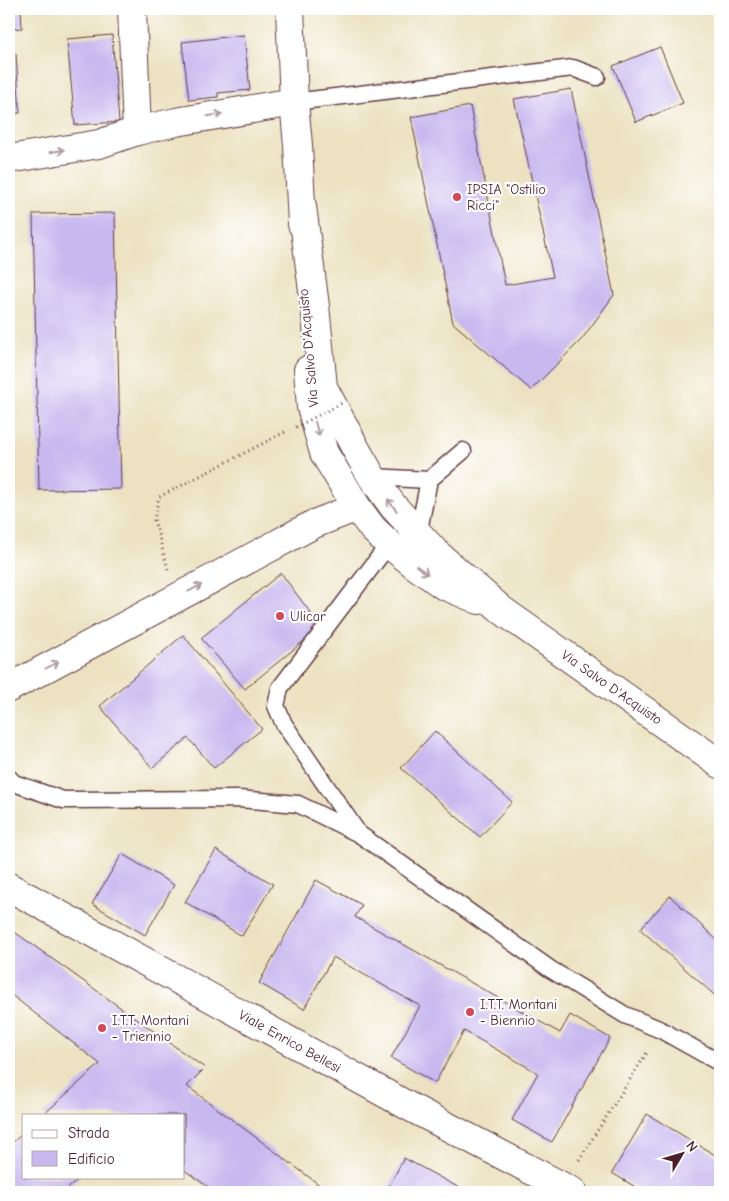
<svg xmlns="http://www.w3.org/2000/svg" width="729" height="1201" font-family="'Comic Neue',sans-serif">
<style>
.building{fill:#c7b8ef}
.lines{fill:none;stroke-linecap:round;stroke-linejoin:round}
.lane-casing{stroke:#623c42;stroke-width:19}
.street-casing{stroke:#623c42;stroke-width:30}
.primary-casing{stroke:#623c42;stroke-width:30}
.path{stroke:#623c42;stroke-width:3;stroke-dasharray:1 4;stroke-linecap:butt}
.lane{stroke:#fff;stroke-width:16}
.street{stroke:#fff;stroke-width:28}
.primary{stroke:#fff;stroke-width:28}
.path-bridge{stroke:#623c42;stroke-width:3;stroke-dasharray:1 4;stroke-linecap:butt}
.oneway{stroke:#ae9aa0}
.poi-dot{fill:#d1495b;stroke:#fff;stroke-width:2}
.labels{text-anchor:middle;stroke-width:4.5;stroke-linejoin:round;paint-order:stroke}
.poi-label{font-size:14px;fill:#4a1f2b;stroke:#fff;text-anchor:start}
.street-label{font-size:14px;fill:#4a1f2b;stroke:#fff}
</style>
<rect width="100%" height="100%" fill="#fff"/>
<filter id="ink" filterUnits="userSpaceOnUse"><feTurbulence type="fractalNoise" baseFrequency=".02" numOctaves="2"/><feDisplacementMap in="SourceGraphic" scale="10" xChannelSelector="R" yChannelSelector="G"/><feConvolveMatrix kernelMatrix="1 2 1 2 8 2 1 2 1" color-interpolation-filters="sRGB"/></filter>
<filter id="wash" filterUnits="userSpaceOnUse"><feTurbulence type="fractalNoise" baseFrequency=".0096" numOctaves="4" result="noise"/><feDisplacementMap in="SourceGraphic" scale="20" xChannelSelector="R" yChannelSelector="G"/><feGaussianBlur stdDeviation="1.12" result="paint"/><feColorMatrix in="noise" values="0 0 0 0 0 0 0 0 0 0 0 0 0 0 0 0 0 1.4 0 .05"/><feComposite in="paint" operator="in"/></filter>
<g filter="url(#wash)">
<rect width="100%" height="100%" fill="#ece2c1"/>
<g id="blocks">
<g class="building">
<polygon points="9,9 21,9 22,28 9,29"/>
<polygon points="112,35 119,122 75,125 67,39"/>
<polygon points="244,35 250,90 218,93 218,97 189,100 182,42"/>
<polygon points="660,47 683,103 636,122 613,66"/>
<polygon points="16,54 20,113 9,114 9,55"/>
<polygon points="571,89 614,295 582,339 531,390 453,323 411,117 470,106 505,285 553,277 514,99"/>
<polygon points="115,213 121,489 39,490 33,214"/>
<polygon points="281,573 321,627 245,689 201,638"/>
<polygon points="183,635 262,729 214,768 188,738 152,768 100,706"/>
<polygon points="435,731 512,802 480,837 401,768"/>
<polygon points="216,850 273,884 242,936 185,902"/>
<polygon points="122,854 174,885 145,935 92,904"/>
<polygon points="316,880 362,905 355,917 560,1033 570,1015 610,1038 552,1142 512,1120 538,1073 464,1031 435,1083 391,1058 420,1006 333,957 304,1009 259,983"/>
<polygon points="670,896 720,943 720,1000 640,929"/>
<polygon points="9,928 205,1068 187,1086 329,1192 216,1192 184,1170 184,1115 43,1115 100,1064 9,993"/>
<polygon points="647,1114 720,1158 720,1192 644,1192 612,1173"/>
<polygon points="24,1132 24,1177 81,1177 64,1192 9,1192 9,1143 10,1145"/>
<polygon points="404,1158 467,1192 386,1192"/>
</g>
</g>
</g>
<g filter="url(#ink)">
<use href="#blocks" fill-opacity="0" stroke="#623c42" stroke-width="1"/>
<g class="lines">
<defs>
<g id="lane">
<polyline points="294,102 573,68 597,77"/>
<polyline points="372,477 429,480"/>
<polyline points="418,535 429,480 463,451"/>
<polyline points="9,778 14,783 63,800 239,799 298,804 359,834 550,969 625,1015 661,1030 720,1063"/>
<polyline points="358,833 284,724 276,706 280,688 389,544"/>
</g>
<g id="street">
<polyline points="132,9 137,131"/>
<polyline points="9,159 99,144 137,131 176,122 294,102"/>
<polyline points="9,688 314,524 352,509 358,509"/>
<polyline points="9,887 410,1107 573,1192"/>
</g>
<g id="primary">
<polyline points="290,9 294,102 298,145 302,224"/>
<polyline points="302,206 315,306 323,387 357,451 372,477 393,506 435,552 503,611 720,764"/>
<polyline points="308,370 311,407 324,453 358,509 373,529 389,544 415,565 443,585 479,600"/>
</g>
</defs>
<use href="#lane" class="lane-casing"/>
<use href="#street" class="street-casing"/>
<use href="#primary" class="primary-casing"/>
<g class="path">
<polyline points="168,569 154,520 159,497 285,432"/>
<polyline points="579,1160 648,1051"/>
</g>
<use href="#lane" class="lane"/>
<use href="#street" class="street"/>
<use href="#primary" class="primary"/>
<polyline class="path-bridge" points="296,427 342,403"/>
</g>
<defs><path id="oneway-shaft" d="M-6 0H5M1.5-3L5.5 0L1.5 3" fill="none" stroke-width="1.6" stroke-linecap="round" stroke-linejoin="round" transform="scale(1.25)"/></defs>
<g class="oneway">
<use href="#oneway-shaft" transform="translate(215 115) rotate(-10)"/>
<use href="#oneway-shaft" transform="translate(57 151) rotate(-9)"/>
<use href="#oneway-shaft" transform="translate(317 429) rotate(75)"/>
<use href="#oneway-shaft" transform="translate(392 505) rotate(-128)"/>
<use href="#oneway-shaft" transform="translate(422 570) rotate(36)"/>
<use href="#oneway-shaft" transform="translate(195 588) rotate(-28)"/>
<use href="#oneway-shaft" transform="translate(52 665) rotate(-28)"/>
</g>
</g>
<g class="poi-dot">
<circle cx="457" cy="197" r="5"/>
<circle cx="280" cy="616" r="5"/>
<circle cx="470" cy="1012" r="5"/>
<circle cx="102" cy="1028" r="5"/>
</g>
<g class="labels">
<g class="poi-label">
<text x="467" y="194">IPSIA "Ostilio<tspan x="467" dy="16">Ricci"</tspan></text>
<text x="290" y="621">Ulicar</text>
<text x="480" y="1009">I.T.T. Montani<tspan x="480" dy="16">- Biennio</tspan></text>
<text x="112" y="1025">I.T.T. Montani<tspan x="112" dy="16">- Triennio</tspan></text>
</g>
<g class="street-label">
<text transform="translate(308 348) rotate(-95)" y="5">Via Salvo D'Acquisto</text>
<text transform="translate(612 687) rotate(35)" y="5">Via Salvo D'Acquisto</text>
<text transform="translate(290 1041) rotate(29)" y="5">Viale Enrico Bellesi</text>
</g>
</g>
<rect width="729" height="1201" fill="none" stroke="#fff" stroke-width="30"/>
<rect x="22" y="1114" width="162" height="65" fill="#ffffff" stroke="#b7a5aa"/>
<rect x="32" y="1130" width="25" height="8" fill="#ffffff" stroke="#b7a5aa"/>
<text x="68" y="1138" font-size="15" fill="#4a1f2b">Strada</text>
<rect x="32" y="1151" width="25" height="15" fill="#c7b8ef" stroke="#b7a5aa"/>
<text x="68" y="1164" font-size="15" fill="#4a1f2b">Edificio</text>
<g transform="translate(682 1154) rotate(52)" stroke="#ffffff" stroke-width="4" paint-order="stroke">
<path d="M0-4L9 19L0 12L-9 19Z" fill="#4a1f2b"/>
<text y="-8" font-size="14" font-weight="bold" text-anchor="middle" fill="#4a1f2b">N</text>
</g>
</svg>
